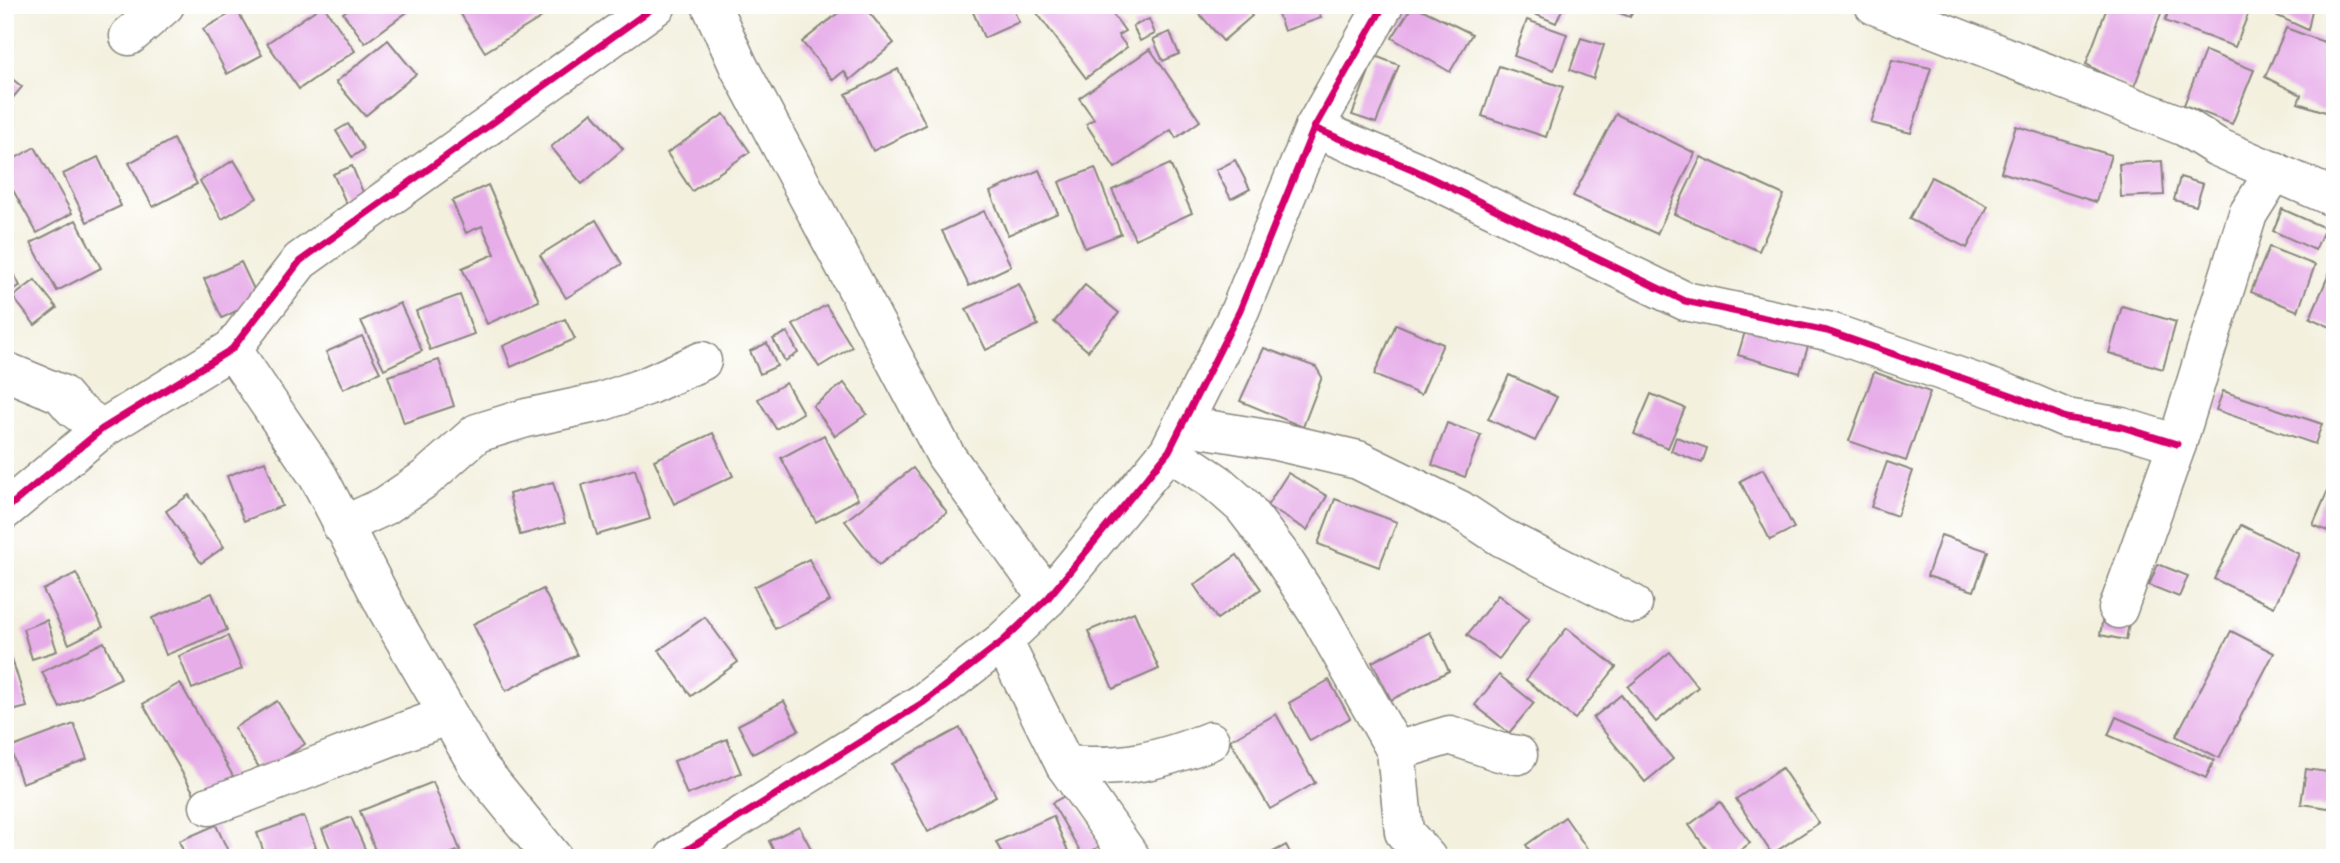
<svg xmlns="http://www.w3.org/2000/svg" width="2340" height="863" font-family="Sriracha,sans-serif">
<style>
.building{fill:#e7ade9}
.lines{fill:none;stroke-linecap:round;stroke-linejoin:round}
.minor-casing{stroke:#88867d;stroke-width:41}
.minor{stroke:#fff;stroke-width:38}
.cycleway-casing{stroke:#fff;stroke-width:11}
.cycleway{stroke:#d6006c;stroke-width:7}
</style>
<rect width="100%" height="100%" fill="#fff"/>
<filter id="ink" filterUnits="userSpaceOnUse"><feTurbulence type="fractalNoise" baseFrequency=".0143" numOctaves="2"/><feDisplacementMap in="SourceGraphic" scale="14" xChannelSelector="R" yChannelSelector="G"/><feConvolveMatrix kernelMatrix="1 2 1 2 8 2 1 2 1" color-interpolation-filters="sRGB"/></filter>
<filter id="wash" filterUnits="userSpaceOnUse"><feTurbulence type="fractalNoise" baseFrequency=".00686" numOctaves="4" result="noise"/><feDisplacementMap in="SourceGraphic" scale="28" xChannelSelector="R" yChannelSelector="G"/><feGaussianBlur stdDeviation="1.57" result="paint"/><feColorMatrix in="noise" values="0 0 0 0 0 0 0 0 0 0 0 0 0 0 0 0 0 1.4 0 .05"/><feComposite in="paint" operator="in"/></filter>
<g filter="url(#wash)">
<rect width="100%" height="100%" fill="#f3f0de"/>
<g id="blocks">
<g class="building">
<polygon points="323,5 355,51 299,89 267,43"/>
<polygon points="354,5 407,5 410,10 365,43 343,13"/>
<polygon points="455,5 541,5 547,14 485,52"/>
<polygon points="848,5 863,5 894,43 850,80 844,71 833,80 802,42"/>
<polygon points="970,5 1011,5 1019,22 984,38"/>
<polygon points="1031,5 1064,5 1068,9 1073,5 1106,5 1125,31 1118,35 1127,47 1086,78"/>
<polygon points="1206,5 1243,5 1252,16 1223,41 1198,12"/>
<polygon points="1275,5 1317,5 1321,18 1284,31"/>
<polygon points="1413,5 1472,34 1450,72 1392,38"/>
<polygon points="1535,5 1564,5 1556,23 1532,13"/>
<polygon points="1598,5 1635,5 1630,17"/>
<polygon points="2108,5 2164,5 2133,90 2086,64"/>
<polygon points="2171,5 2231,5 2249,12 2235,47 2165,21"/>
<polygon points="2254,5 2313,5 2308,30"/>
<polygon points="237,10 262,55 227,74 203,29"/>
<polygon points="1149,19 1155,34 1140,41 1133,26"/>
<polygon points="1527,20 1567,34 1554,70 1514,56"/>
<polygon points="2286,28 2335,46 2335,115 2298,103 2301,95 2265,77"/>
<polygon points="1170,32 1179,54 1163,61 1153,39"/>
<polygon points="1581,38 1604,45 1593,79 1570,70"/>
<polygon points="388,40 416,74 365,116 336,82"/>
<polygon points="1150,49 1200,121 1176,138 1171,130 1115,168 1086,124 1094,119 1079,98"/>
<polygon points="2205,51 2254,70 2232,124 2184,105"/>
<polygon points="1375,56 1399,65 1376,123 1352,115"/>
<polygon points="1892,60 1931,68 1911,133 1871,123"/>
<polygon points="1499,66 1563,87 1546,137 1482,116"/>
<polygon points="898,69 926,125 873,151 846,94"/>
<polygon points="5,73 22,87 5,107"/>
<polygon points="592,112 623,149 582,184 551,147"/>
<polygon points="724,114 750,152 692,191 667,153"/>
<polygon points="1616,114 1695,153 1657,234 1573,196"/>
<polygon points="348,124 364,149 352,157 336,131"/>
<polygon points="2016,126 2111,155 2096,202 2001,172"/>
<polygon points="173,139 197,184 153,207 129,163"/>
<polygon points="35,147 72,213 37,233 5,176 5,164"/>
<polygon points="98,157 121,206 87,222 63,174"/>
<polygon points="1701,157 1784,195 1759,251 1674,214"/>
<polygon points="234,160 257,198 222,219 200,181"/>
<polygon points="1235,160 1250,189 1231,199 1216,170"/>
<polygon points="2162,161 2164,195 2121,197 2119,164"/>
<polygon points="1170,164 1192,213 1135,239 1112,190"/>
<polygon points="352,166 365,197 347,205 333,174"/>
<polygon points="1095,168 1121,234 1085,248 1059,182"/>
<polygon points="1039,170 1058,213 1008,235 990,192"/>
<polygon points="1931,177 1988,206 1967,248 1909,219"/>
<polygon points="2180,177 2203,184 2196,206 2174,200"/>
<polygon points="488,185 539,301 487,324 462,268 495,254 482,226 466,233 452,201"/>
<polygon points="2282,209 2325,228 2315,250 2273,231"/>
<polygon points="984,211 1011,266 969,286 942,231"/>
<polygon points="76,220 101,268 57,291 31,243"/>
<polygon points="596,220 622,264 566,298 540,255"/>
<polygon points="2269,247 2315,265 2298,311 2251,292"/>
<polygon points="5,255 20,286 5,293"/>
<polygon points="2335,260 2335,329 2310,318"/>
<polygon points="241,262 259,300 222,318 204,279"/>
<polygon points="35,280 57,308 35,325 13,297"/>
<polygon points="1019,284 1038,325 986,350 966,309"/>
<polygon points="1085,285 1119,313 1088,351 1054,322"/>
<polygon points="460,295 474,334 430,350 416,311"/>
<polygon points="400,303 422,351 384,369 361,321"/>
<polygon points="826,305 852,347 819,367 793,325"/>
<polygon points="2122,306 2176,322 2163,369 2109,353"/>
<polygon points="565,319 575,339 511,367 503,346"/>
<polygon points="1396,324 1443,344 1421,395 1374,375"/>
<polygon points="1747,325 1809,343 1800,373 1738,355"/>
<polygon points="787,332 798,353 785,361 773,339"/>
<polygon points="362,336 380,372 343,389 326,352"/>
<polygon points="767,343 777,366 760,374 750,351"/>
<polygon points="1264,348 1316,367 1322,377 1303,427 1240,401"/>
<polygon points="439,360 454,406 404,423 388,376"/>
<polygon points="1874,372 1930,392 1906,461 1849,441"/>
<polygon points="1509,375 1557,397 1535,441 1488,419"/>
<polygon points="786,383 803,413 776,429 758,399"/>
<polygon points="844,383 867,414 835,436 813,406"/>
<polygon points="2223,391 2322,424 2315,444 2216,410"/>
<polygon points="1651,394 1685,408 1668,448 1634,434"/>
<polygon points="1447,423 1481,435 1465,477 1432,465"/>
<polygon points="713,433 733,476 674,504 654,460"/>
<polygon points="824,435 858,499 816,522 781,458"/>
<polygon points="1676,437 1707,448 1702,463 1671,451"/>
<polygon points="265,461 282,506 244,521 227,476"/>
<polygon points="1887,462 1913,471 1897,516 1871,507"/>
<polygon points="913,468 947,512 879,565 845,521"/>
<polygon points="635,469 650,519 597,535 582,485"/>
<polygon points="1763,469 1794,528 1770,540 1740,481"/>
<polygon points="1288,473 1327,496 1307,530 1267,506"/>
<polygon points="2335,474 2335,534 2313,525"/>
<polygon points="553,482 565,523 520,535 509,494"/>
<polygon points="189,495 224,547 201,563 166,511"/>
<polygon points="1335,499 1397,522 1379,567 1318,544"/>
<polygon points="2241,525 2299,554 2274,607 2214,579"/>
<polygon points="1941,535 1988,551 1974,591 1927,576"/>
<polygon points="1237,555 1261,589 1217,619 1194,585"/>
<polygon points="809,559 830,601 775,629 754,587"/>
<polygon points="2158,564 2188,576 2179,597 2149,585"/>
<polygon points="76,573 103,627 69,644 43,590"/>
<polygon points="543,589 577,655 506,691 473,624"/>
<polygon points="212,593 227,630 166,655 152,618"/>
<polygon points="1498,595 1529,619 1499,659 1467,635"/>
<polygon points="1134,612 1159,669 1113,689 1088,631"/>
<polygon points="705,617 738,662 691,696 659,650"/>
<polygon points="2103,617 2129,623 2126,640 2100,635"/>
<polygon points="47,620 57,651 32,659 23,629"/>
<polygon points="1567,628 1616,667 1575,719 1526,680"/>
<polygon points="2231,631 2274,653 2219,758 2176,736"/>
<polygon points="1430,632 1449,671 1391,700 1372,662"/>
<polygon points="5,636 27,707 5,713"/>
<polygon points="228,636 242,669 192,689 179,656"/>
<polygon points="104,642 121,678 60,708 42,672"/>
<polygon points="1670,652 1698,687 1656,722 1628,687"/>
<polygon points="1499,675 1534,703 1509,733 1475,705"/>
<polygon points="1329,680 1350,718 1310,741 1289,703"/>
<polygon points="180,683 233,776 196,797 143,704"/>
<polygon points="1621,695 1673,759 1645,782 1593,718"/>
<polygon points="277,701 305,744 262,772 234,728"/>
<polygon points="784,701 799,730 753,754 738,725"/>
<polygon points="1276,714 1315,783 1270,809 1230,740"/>
<polygon points="2116,717 2214,760 2206,778 2108,735"/>
<polygon points="74,724 87,759 22,783 10,748"/>
<polygon points="960,728 996,796 928,832 892,764"/>
<polygon points="727,739 741,773 687,795 674,761"/>
<polygon points="1782,768 1819,823 1772,854 1736,799"/>
<polygon points="2306,769 2335,773 2335,809 2301,804"/>
<polygon points="433,782 460,850 440,858 378,858 360,811"/>
<polygon points="1070,793 1100,846 1083,856 1052,803"/>
<polygon points="1720,802 1750,843 1730,858 1713,858 1689,825"/>
<polygon points="304,816 316,848 289,858 266,858 257,833"/>
<polygon points="1053,816 1071,858 1004,858 996,842"/>
<polygon points="351,817 369,858 334,858 322,829"/>
<polygon points="1565,817 1588,850 1577,858 1535,858 1526,845"/>
<polygon points="216,825 228,851 214,858 186,858 179,841"/>
<polygon points="799,826 816,858 777,858 769,841"/>
<polygon points="1286,845 1293,858 1262,858"/>
</g>
</g>
</g>
<g filter="url(#ink)">
<use href="#blocks" fill-opacity="0" stroke="#88867d" stroke-width="2"/>
<g class="lines">
<defs>
<g id="minor">
<polyline points="711,5 739,67 946,456 1048,598"/>
<polyline points="1874,5 2185,127 2217,147 2335,198"/>
<polyline points="129,36 165,5"/>
<polyline points="1314,128 1412,169 1685,301 1827,331 2014,396 2066,418 2122,427 2177,444"/>
<polyline points="232,349 318,476 388,611 478,766 553,858"/>
<polyline points="5,371 61,394 73,408 102,429"/>
<polyline points="1182,425 1272,440 1358,460 1460,510 1501,537 1633,604"/>
<polyline points="1169,451 1217,483 1243,506 1279,553 1321,618 1396,751 1404,832 1427,858"/>
<polyline points="5,510 102,429 232,349 300,261 657,5"/>
<polyline points="342,526 385,506 425,479 477,433 526,418 601,402 647,386 702,361"/>
<polyline points="2118,609 2177,444 2248,214 2275,171"/>
<polyline points="1003,641 1065,765 1131,858"/>
<polyline points="1396,751 1450,735 1499,752 1518,755"/>
<path d="M1065,765C1123,769 1156,762 1210,741"/>
<path d="M209,806C289,779 366,744 447,716"/>
<polyline points="674,858 924,702 1003,641 1048,598 1169,451 1240,310 1314,128 1384,5"/>
</g>
</defs>
<use href="#minor" class="minor-casing"/>
<use href="#minor" class="minor"/>
<defs>
<g id="cycleway">
<polyline points="1314,128 1412,169 1685,301 1827,331 2014,396 2066,418 2122,427 2177,444"/>
<polyline points="5,510 102,429 232,349 300,261 657,5"/>
<polyline points="674,858 924,702 1003,641 1048,598 1169,451 1240,310 1314,128 1384,5"/>
</g>
</defs>
<use href="#cycleway" class="cycleway-casing"/>
<use href="#cycleway" class="cycleway"/>
</g>
</g>
<rect width="2340" height="863" fill="none" stroke="#fff" stroke-width="28"/>
</svg>
